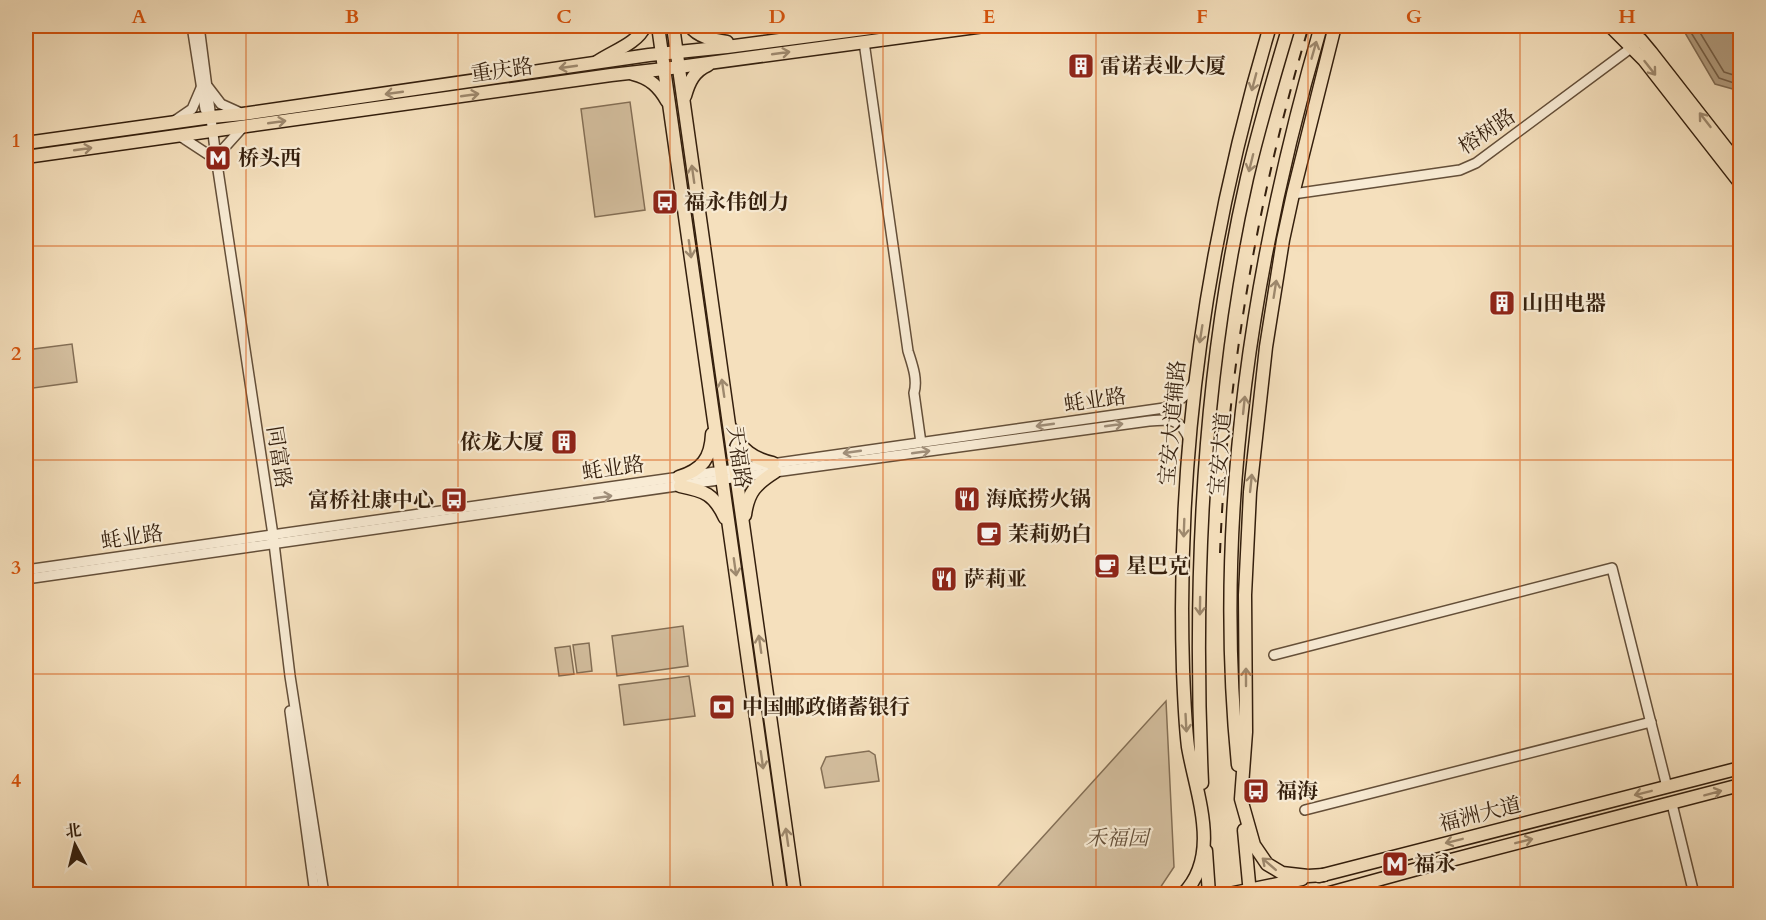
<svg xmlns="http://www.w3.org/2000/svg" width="1766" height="920" font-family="Cardo,'Noto Serif SC',serif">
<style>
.green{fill:#d4bf9f;stroke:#846f56;stroke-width:1.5}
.water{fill:#b39e81;stroke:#806b53;stroke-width:1.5}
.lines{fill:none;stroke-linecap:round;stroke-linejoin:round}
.shore{stroke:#745e47;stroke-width:1.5}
.minor-casing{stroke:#644f39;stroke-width:12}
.major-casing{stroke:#341f0d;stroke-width:15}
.minor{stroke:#f8ebd4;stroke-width:9}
.major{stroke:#f5e0bd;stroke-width:12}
.rail{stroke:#341f0d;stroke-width:2;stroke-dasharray:10 10;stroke-linecap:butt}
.oneway{stroke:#9e896e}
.oneway2{stroke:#a08f7a}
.grid{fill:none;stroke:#d6530c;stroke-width:1.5;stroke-opacity:0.55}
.labels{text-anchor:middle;stroke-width:4.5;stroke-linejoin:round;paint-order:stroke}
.poi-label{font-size:21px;font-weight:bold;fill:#341f0d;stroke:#f8ebd4;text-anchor:start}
.street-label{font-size:21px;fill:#341f0d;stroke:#f8ebd4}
.park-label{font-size:21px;font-style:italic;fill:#644f39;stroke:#f8ebd4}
.neatline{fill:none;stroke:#d6530c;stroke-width:2}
.grid-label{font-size:20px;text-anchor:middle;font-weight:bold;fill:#d6530c}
</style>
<rect width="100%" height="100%" fill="#f5e0bd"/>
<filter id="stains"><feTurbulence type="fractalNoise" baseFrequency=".00333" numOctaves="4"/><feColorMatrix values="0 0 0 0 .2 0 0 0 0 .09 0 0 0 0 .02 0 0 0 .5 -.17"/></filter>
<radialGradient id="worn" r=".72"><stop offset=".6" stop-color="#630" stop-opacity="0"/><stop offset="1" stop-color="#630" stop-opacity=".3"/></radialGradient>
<g class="green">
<polygon points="630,102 645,210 595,217 581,109"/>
<polygon points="72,344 77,382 26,389 26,350"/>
<polygon points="683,626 688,666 617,676 612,636"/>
<polygon points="589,643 592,671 577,673 573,645"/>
<polygon points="570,646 574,674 559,676 555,648"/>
<polygon points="689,676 695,716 624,725 619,685"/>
<polygon points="1166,701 1174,867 1156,894 991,894"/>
<polygon points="869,751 875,755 879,781 825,788 821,768 826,757"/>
</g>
<polygon class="water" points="1681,26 1740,26 1740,91 1715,84"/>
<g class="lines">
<g class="shore">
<polyline points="1687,26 1719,78 1740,85"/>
<polyline points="1696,26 1724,72 1740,77"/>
</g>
<defs>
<g id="minor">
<polyline points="192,26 205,109"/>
<polyline points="199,26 216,157 273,535 290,676 324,894"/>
<path d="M864,42L908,351C912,364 918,379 914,393L921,443"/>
<polyline points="208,87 221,104 241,113"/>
<polyline points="173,122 192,109 201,88"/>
<polyline points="180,136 212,157"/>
<polyline points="216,157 243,127"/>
<polyline points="1293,194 1460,170 1476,163 1635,45"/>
<path d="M26,570L1164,408C1178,403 1187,396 1194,383"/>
<path d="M26,579L775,472L1149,421C1170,419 1180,418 1189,439"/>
<polyline points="1274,655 1612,568 1667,787"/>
<polyline points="290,711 315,894"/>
<polyline points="1672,804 1694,894"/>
<polyline points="1305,810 1651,722"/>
</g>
<g id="major">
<polyline points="658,26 781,894"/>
<polyline points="673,26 795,894"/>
<path d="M690,26C698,37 713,40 727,42"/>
<polyline points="1610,26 1644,60 1740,183"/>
<polyline points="1623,26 1641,40 1651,52 1740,166"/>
<path d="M597,62C613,51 637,44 645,26"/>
<path d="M633,74C650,78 659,87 667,101"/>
<path d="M685,96C689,82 694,71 708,65"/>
<polyline points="26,143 212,117 243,114 649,55 727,47 886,26"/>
<polyline points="26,157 611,75 664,69 984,26"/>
<path d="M733,430C740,450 754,459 773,463"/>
<path d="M679,477C702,470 711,458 712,434"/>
<path d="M680,486C705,491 714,494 725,518"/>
<path d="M745,515C748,492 756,484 775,472"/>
<path d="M1238,765C1213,517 1252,264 1321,26"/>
<path d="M1202,783C1193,582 1202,375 1247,178C1259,127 1274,76 1289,26"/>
<polyline points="1244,830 1250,894"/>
<polyline points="1206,851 1209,894"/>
<polyline points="1324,875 1308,876 1282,873 1267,864 1254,845 1241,799 1246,732 1245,595 1250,492 1266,347 1283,240 1293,194 1335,26"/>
<polyline points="1319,876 1740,768"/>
<path d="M1183,894C1222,855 1196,794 1188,747C1185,722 1184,696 1183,670C1176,448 1207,238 1270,26"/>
<polyline points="1229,894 1302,879"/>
<polyline points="1326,894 1428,866 1740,785"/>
</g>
</defs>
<use href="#minor" class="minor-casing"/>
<use href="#major" class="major-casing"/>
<use href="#minor" class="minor"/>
<use href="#major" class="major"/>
<path class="rail" d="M1220,553C1227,374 1257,197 1309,26"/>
</g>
<defs><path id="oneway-shaft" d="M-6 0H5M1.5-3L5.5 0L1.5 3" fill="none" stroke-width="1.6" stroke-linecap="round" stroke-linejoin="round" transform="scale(1.5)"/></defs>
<g class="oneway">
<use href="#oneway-shaft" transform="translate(1314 50) rotate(-74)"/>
<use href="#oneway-shaft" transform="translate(781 53) rotate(-8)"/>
<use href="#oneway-shaft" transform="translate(568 67) rotate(172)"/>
<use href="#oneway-shaft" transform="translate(1650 68) rotate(52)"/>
<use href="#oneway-shaft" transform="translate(1254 82) rotate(105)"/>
<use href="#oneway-shaft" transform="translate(394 93) rotate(172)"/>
<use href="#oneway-shaft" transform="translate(470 95) rotate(-8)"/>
<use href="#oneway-shaft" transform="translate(1705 120) rotate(-128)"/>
<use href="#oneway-shaft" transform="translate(277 122) rotate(-8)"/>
<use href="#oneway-shaft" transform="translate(83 149) rotate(-8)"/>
<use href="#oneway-shaft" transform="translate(1251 163) rotate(104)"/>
<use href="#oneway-shaft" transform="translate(693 174) rotate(-98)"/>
<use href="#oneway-shaft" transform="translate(690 249) rotate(82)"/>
<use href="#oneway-shaft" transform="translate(1275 289) rotate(-81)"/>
<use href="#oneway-shaft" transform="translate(1201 334) rotate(99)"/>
<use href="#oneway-shaft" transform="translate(723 388) rotate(-98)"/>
<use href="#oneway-shaft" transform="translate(1244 405) rotate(-84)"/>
<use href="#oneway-shaft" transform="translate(1251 483) rotate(-84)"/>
<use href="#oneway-shaft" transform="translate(1184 528) rotate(92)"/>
<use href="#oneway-shaft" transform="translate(735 567) rotate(82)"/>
<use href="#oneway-shaft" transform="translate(1200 606) rotate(91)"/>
<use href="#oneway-shaft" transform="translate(760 644) rotate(-98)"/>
<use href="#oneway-shaft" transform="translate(1246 677) rotate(-90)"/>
<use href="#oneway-shaft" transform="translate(1186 723) rotate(87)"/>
<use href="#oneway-shaft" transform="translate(762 760) rotate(82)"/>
<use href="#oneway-shaft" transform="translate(1643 793) rotate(166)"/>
<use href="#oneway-shaft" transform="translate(1713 793) rotate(-15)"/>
<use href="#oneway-shaft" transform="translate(787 837) rotate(-98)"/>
<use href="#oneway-shaft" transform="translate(1454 841) rotate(166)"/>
<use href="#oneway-shaft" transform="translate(1524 841) rotate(-14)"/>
<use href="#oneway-shaft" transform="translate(1269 864) rotate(-139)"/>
</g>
<g class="oneway2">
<use href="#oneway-shaft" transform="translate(1045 425) rotate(172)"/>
<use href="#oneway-shaft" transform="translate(1114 425) rotate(-8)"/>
<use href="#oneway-shaft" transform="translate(852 452) rotate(172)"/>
<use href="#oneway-shaft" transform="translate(921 452) rotate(-8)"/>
<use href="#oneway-shaft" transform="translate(603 497) rotate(-8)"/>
</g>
<path class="grid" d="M246,26V894M458,26V894M670,26V894M883,26V894M1096,26V894M1308,26V894M1520,26V894M26,246H1740M26,460H1740M26,674H1740"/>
<defs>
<symbol id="building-square" viewBox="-11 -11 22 22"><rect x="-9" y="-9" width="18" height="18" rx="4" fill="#8f2418" stroke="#f8ebd4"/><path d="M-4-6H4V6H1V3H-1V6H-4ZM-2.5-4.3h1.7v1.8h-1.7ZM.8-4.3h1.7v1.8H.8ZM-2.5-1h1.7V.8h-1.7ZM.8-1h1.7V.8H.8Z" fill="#fff"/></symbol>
<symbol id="metro-square" viewBox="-11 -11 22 22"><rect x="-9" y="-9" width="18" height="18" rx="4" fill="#8f2418" stroke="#f8ebd4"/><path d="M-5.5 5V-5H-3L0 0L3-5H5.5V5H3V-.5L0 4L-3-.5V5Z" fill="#fff"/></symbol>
<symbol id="bus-square" viewBox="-11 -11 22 22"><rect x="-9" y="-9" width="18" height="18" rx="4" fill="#8f2418" stroke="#f8ebd4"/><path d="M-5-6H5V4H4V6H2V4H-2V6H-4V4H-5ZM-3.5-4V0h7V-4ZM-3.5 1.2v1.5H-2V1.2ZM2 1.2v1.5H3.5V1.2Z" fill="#fff"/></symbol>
<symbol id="restaurant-square" viewBox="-11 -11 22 22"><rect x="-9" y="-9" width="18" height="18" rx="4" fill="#8f2418" stroke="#f8ebd4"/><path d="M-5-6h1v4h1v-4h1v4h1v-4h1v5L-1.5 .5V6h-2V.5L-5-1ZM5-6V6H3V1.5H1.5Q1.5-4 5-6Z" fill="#fff"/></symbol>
<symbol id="cafe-square" viewBox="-11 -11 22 22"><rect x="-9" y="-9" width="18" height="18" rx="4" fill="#8f2418" stroke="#f8ebd4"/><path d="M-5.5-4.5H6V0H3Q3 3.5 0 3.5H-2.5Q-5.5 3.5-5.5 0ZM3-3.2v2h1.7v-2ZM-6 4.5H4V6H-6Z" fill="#fff"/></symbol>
<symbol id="bank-square" viewBox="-11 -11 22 22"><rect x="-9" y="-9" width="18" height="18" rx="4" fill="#8f2418" stroke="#f8ebd4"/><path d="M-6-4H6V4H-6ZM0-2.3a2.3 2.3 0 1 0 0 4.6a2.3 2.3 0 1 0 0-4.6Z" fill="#fff"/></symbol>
</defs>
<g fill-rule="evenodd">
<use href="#building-square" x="1066" y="51" width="30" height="30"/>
<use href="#metro-square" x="203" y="143" width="30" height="30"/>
<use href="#bus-square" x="650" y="187" width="30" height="30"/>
<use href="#building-square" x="1487" y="288" width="30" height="30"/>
<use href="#building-square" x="549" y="427" width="30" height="30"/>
<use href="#restaurant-square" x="952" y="484" width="30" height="30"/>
<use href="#bus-square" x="439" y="485" width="30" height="30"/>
<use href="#cafe-square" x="974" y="519" width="30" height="30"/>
<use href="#cafe-square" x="1092" y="551" width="30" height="30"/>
<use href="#restaurant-square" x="929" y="564" width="30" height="30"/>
<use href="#bank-square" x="707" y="692" width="30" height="30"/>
<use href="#bus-square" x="1241" y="776" width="30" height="30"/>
<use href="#metro-square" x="1380" y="849" width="30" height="30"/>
</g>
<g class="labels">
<g class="poi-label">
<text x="1100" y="73">雷诺表业大厦</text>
<text x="238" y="165">桥头西</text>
<text x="684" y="209">福永伟创力</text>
<text x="1522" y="310">山田电器</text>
<text x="544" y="449" text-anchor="end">依龙大厦</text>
<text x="986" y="506">海底捞火锅</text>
<text x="434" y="507" text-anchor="end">富桥社康中心</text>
<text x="1008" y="541">茉莉奶白</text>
<text x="1126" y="573">星巴克</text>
<text x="964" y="586">萨莉亚</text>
<text x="742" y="714">中国邮政储蓄银行</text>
<text x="1276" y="798">福海</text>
<text x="1414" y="871">福永</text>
</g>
<g class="street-label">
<text transform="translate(502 70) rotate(-8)" y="7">重庆路</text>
<text transform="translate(1487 131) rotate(-34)" y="7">榕树路</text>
<text transform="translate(1095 400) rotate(-8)" y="7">蚝业路</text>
<text transform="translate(1172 423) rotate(-85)" y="7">宝安大道辅路</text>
<text transform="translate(1220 454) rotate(-85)" y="7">宝安大道</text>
<text transform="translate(279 457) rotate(81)" y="7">同富路</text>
<text transform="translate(739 457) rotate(82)" y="7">天福路</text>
<text transform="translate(613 468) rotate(-8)" y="7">蚝业路</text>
<text transform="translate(132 537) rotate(-8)" y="7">蚝业路</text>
<text transform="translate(1480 814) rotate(-14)" y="7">福洲大道</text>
</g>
<g class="park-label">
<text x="1117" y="845">禾福园</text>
</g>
</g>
<rect width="1766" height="920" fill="none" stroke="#f5e0bd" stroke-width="66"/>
<g transform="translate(75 845) rotate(353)" stroke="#f8ebd4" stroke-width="4.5" paint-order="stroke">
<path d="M0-4.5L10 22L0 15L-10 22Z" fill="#341f0d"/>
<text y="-9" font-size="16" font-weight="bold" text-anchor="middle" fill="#341f0d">北</text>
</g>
<rect x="33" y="33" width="1700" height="854" class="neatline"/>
<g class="grid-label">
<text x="139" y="23">A</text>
<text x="352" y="23">B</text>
<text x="564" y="23">C</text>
<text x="777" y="23">D</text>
<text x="989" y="23">E</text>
<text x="1202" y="23">F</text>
<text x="1414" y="23">G</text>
<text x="1627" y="23">H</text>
<text x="16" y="147">1</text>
<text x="16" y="360">2</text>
<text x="16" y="574">3</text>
<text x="16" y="787">4</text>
</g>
<rect width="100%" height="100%" filter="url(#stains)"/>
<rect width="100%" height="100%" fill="url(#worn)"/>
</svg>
